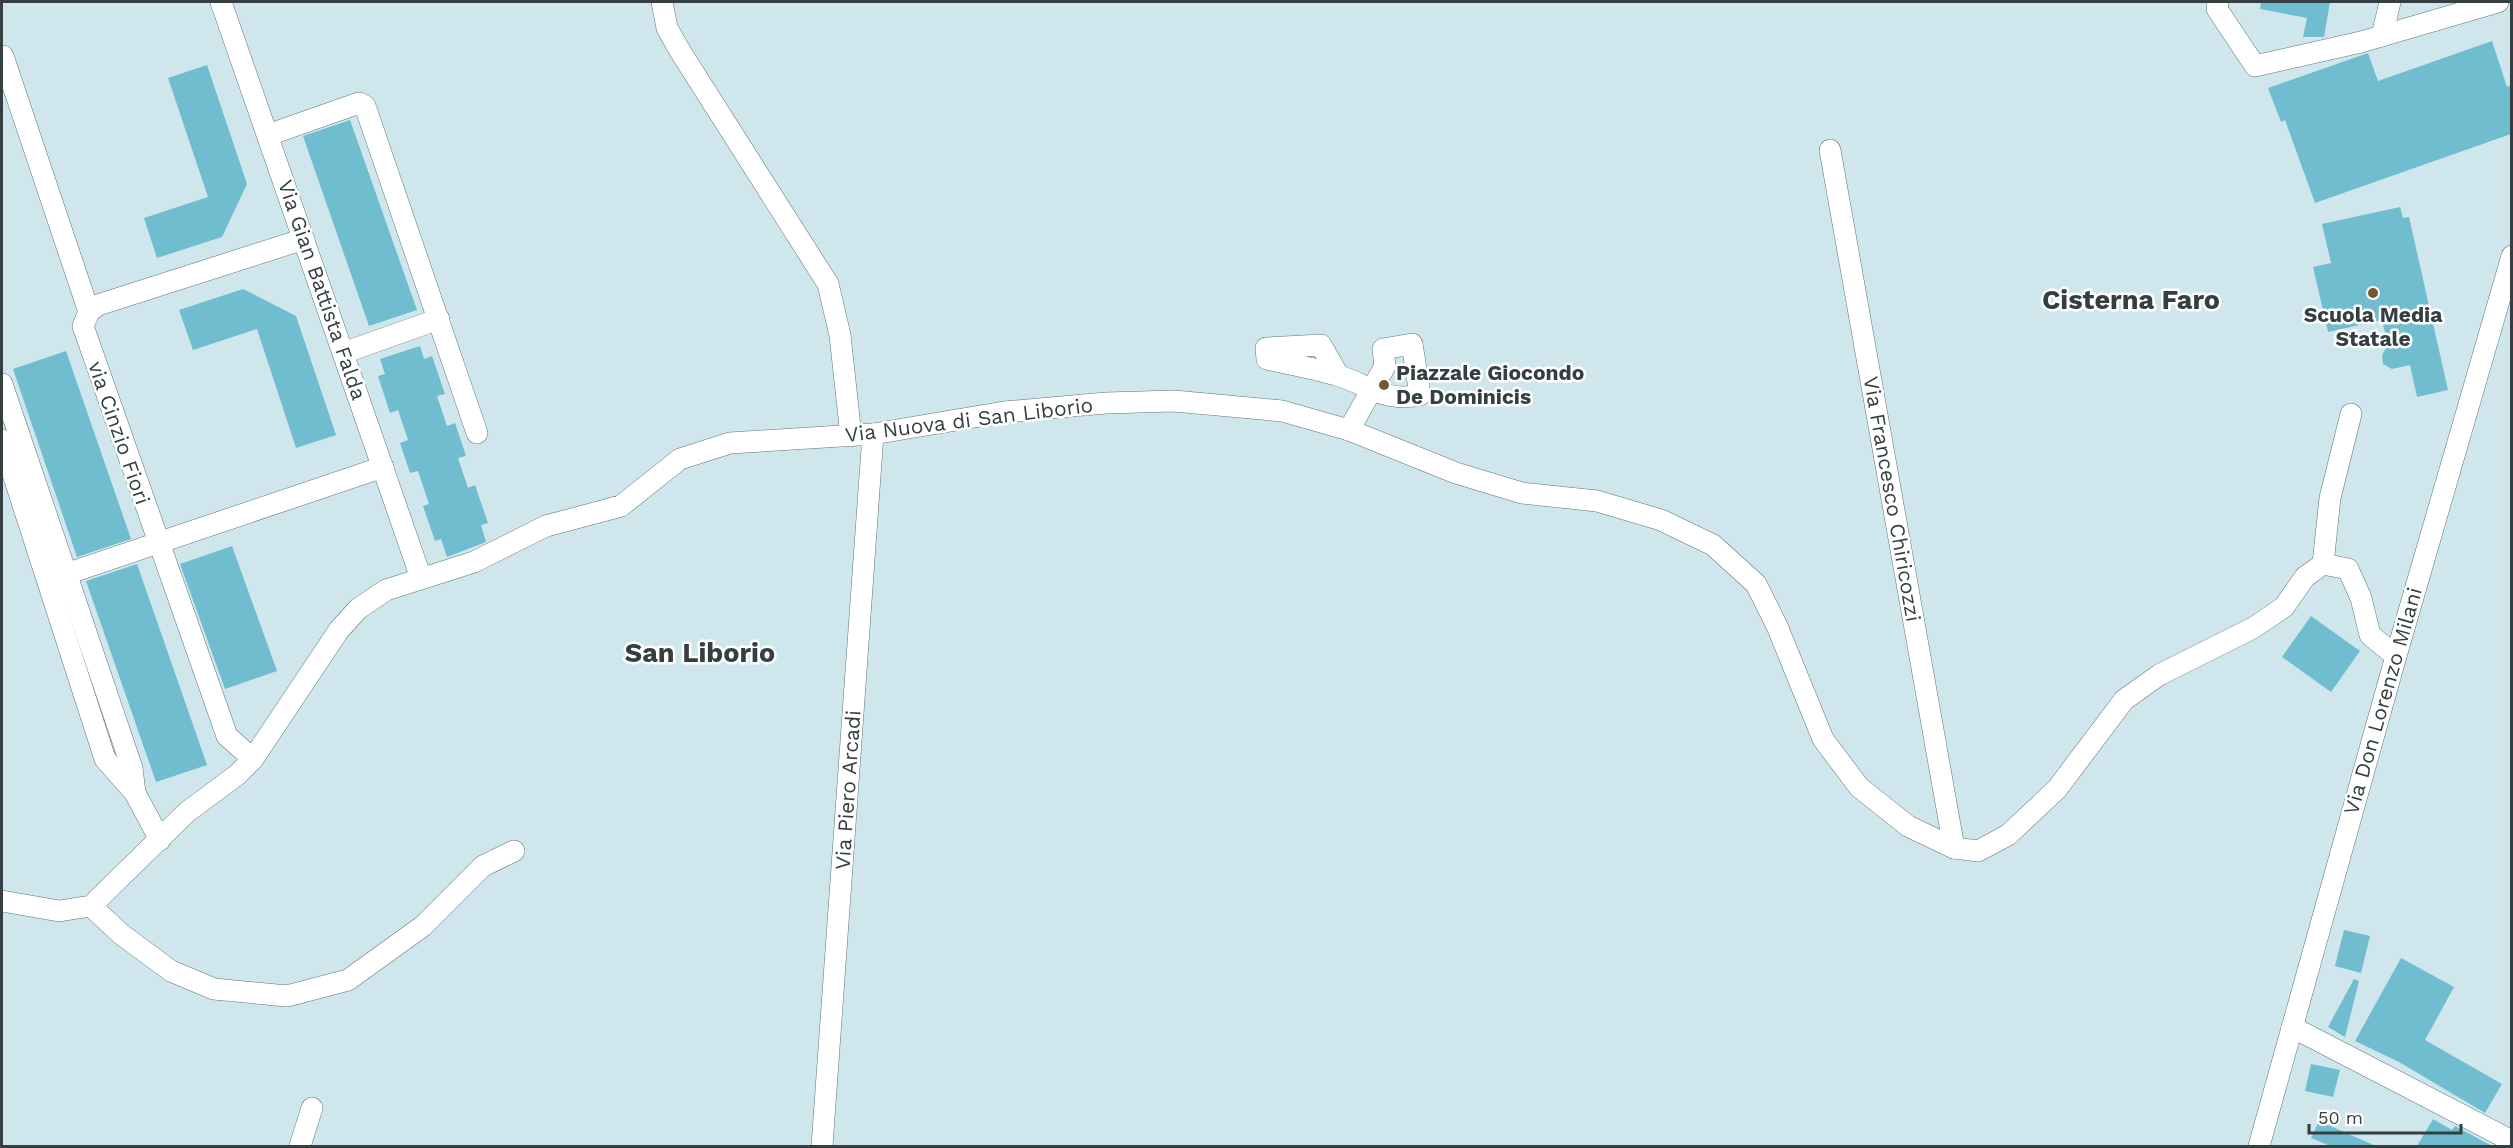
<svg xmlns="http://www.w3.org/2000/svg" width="2513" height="1148" font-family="'Work Sans',sans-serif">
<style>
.building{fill:#6fbdce}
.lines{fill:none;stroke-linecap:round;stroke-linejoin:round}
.minor-casing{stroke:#5f7479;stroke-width:22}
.minor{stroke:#fff;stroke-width:21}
.poi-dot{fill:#73582a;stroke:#fff;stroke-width:2}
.labels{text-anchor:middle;stroke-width:5;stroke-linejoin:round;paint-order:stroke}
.street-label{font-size:21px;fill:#353f41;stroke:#fff}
.poi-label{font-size:21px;font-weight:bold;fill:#353f41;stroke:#fff}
.district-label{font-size:27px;font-weight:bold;fill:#353f41;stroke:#fff}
</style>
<rect width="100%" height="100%" fill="#cfe7ec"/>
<g class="building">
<polygon points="2261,2 2330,2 2324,37 2303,37 2307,18 2260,9"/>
<polygon points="2492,41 2507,87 2511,85 2511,134 2315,203 2285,120 2281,122 2268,88 2368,53 2378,81"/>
<polygon points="207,65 247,184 222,237 157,258 144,218 208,197 168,78"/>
<polygon points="350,120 417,310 369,326 303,136"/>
<polygon points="2400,207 2403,218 2409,217 2448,390 2417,397 2410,365 2392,369 2383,364 2382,355 2388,345 2382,320 2328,332 2313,267 2331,263 2322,224"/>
<polygon points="243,289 296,316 336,435 296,448 257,329 193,350 179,310"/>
<polygon points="420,346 424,359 432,356 445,394 437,396 447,426 455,423 466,456 458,458 468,488 475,485 488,523 481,525 486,542 447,557 441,539 435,541 423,506 429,504 418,471 410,473 400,443 408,440 398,410 390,413 378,376 385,374 380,359"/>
<polygon points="66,351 131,539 77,557 13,369"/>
<polygon points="232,546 277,671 225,689 180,564"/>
<polygon points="137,564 207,765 156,782 86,581"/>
<polygon points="2311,616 2360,651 2331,692 2282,657"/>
<polygon points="2344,930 2370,936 2361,973 2335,966"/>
<polygon points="2401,958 2454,987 2425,1040 2502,1084 2485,1113 2399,1062 2355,1041"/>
<polygon points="2354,979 2359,981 2345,1037 2328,1027"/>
<polygon points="2311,1064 2340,1070 2333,1097 2305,1091"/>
<polygon points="2433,1119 2452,1130 2455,1126 2492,1146 2417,1146"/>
<polygon points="2319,1121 2376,1146 2330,1146 2311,1138"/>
</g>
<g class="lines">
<defs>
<g id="minor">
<polyline points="221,2 421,578"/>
<polyline points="662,2 667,28 680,51 828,284 840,335 851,436"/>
<polyline points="2218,2 2217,9 2255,66 2361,42 2498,2"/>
<polyline points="2382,36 2390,2"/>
<polyline points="3,56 89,312"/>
<polyline points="268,135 359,103 365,106 477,433"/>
<polyline points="1830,150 1954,848"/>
<polyline points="343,353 439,319"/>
<path d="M1338,375L1321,345L1266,348L1267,359C1290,364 1313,368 1336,375C1369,384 1382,403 1420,395L1412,344L1383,349L1385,366L1349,430"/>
<polyline points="2,384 132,768 135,793"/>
<polyline points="2,440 105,759 135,793 160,840"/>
<polyline points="2323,564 2330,498 2351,414"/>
<polyline points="66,574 383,467"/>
<polyline points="253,759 227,736 83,326 89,312 98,305 304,239"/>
<polyline points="2,901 59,911 91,906 187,812 237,775 253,759 339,630 358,609 386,590 474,562 546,526 621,506 680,459 730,443 873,434 1004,412 1106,403 1174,401 1282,411 1349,430 1456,473 1522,493 1597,501 1661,520 1713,545 1756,584 1777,626 1823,739 1859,787 1908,826 1954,848 1978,851 2008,835 2057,789 2124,700 2159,675 2253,628 2284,607 2305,577 2323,564 2348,569 2361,598 2370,635 2396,656"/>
<polyline points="91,906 121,934 171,971 214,989 287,996 348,980 423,926 483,866 514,851"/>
<polyline points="2292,1027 2512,1141"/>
<polyline points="300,1146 312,1108"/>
<polyline points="822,1146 873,434"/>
<polyline points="2259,1146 2396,656 2512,256"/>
</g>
</defs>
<use href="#minor" class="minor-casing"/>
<use href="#minor" class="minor"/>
</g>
<g class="poi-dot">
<circle cx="2373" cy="293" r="6"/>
<circle cx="1384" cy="385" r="6"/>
</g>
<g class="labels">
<g class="street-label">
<text transform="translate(322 290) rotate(71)" y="7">Via Gian Battista Falda</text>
<text transform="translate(969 420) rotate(-7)" y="7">Via Nuova di San Liborio</text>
<text transform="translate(119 433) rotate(71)" y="7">via Cinzio Fiori</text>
<text transform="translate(1892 499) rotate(80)" y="7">Via Francesco Chiricozzi</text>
<text transform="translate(2383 701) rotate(-74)" y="7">Via Don Lorenzo Milani</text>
<text transform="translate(848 790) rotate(-86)" y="7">Via Piero Arcadi</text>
</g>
<g class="poi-label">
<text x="2373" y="322">Scuola Media<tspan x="2373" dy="24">Statale</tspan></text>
<text x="1396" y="380" text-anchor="start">Piazzale Giocondo<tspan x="1396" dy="24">De Dominicis</tspan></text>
</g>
<g class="district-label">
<text x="2131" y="309">Cisterna Faro</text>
<text x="700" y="662">San Liborio</text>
</g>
</g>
<rect width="2513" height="1148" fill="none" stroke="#353f41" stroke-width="6"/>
<path d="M2309 1124v9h152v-9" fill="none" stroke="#353f41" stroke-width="3"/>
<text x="2318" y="1124" font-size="18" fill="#353f41" stroke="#ffffff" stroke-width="4.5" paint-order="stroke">50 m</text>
</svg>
